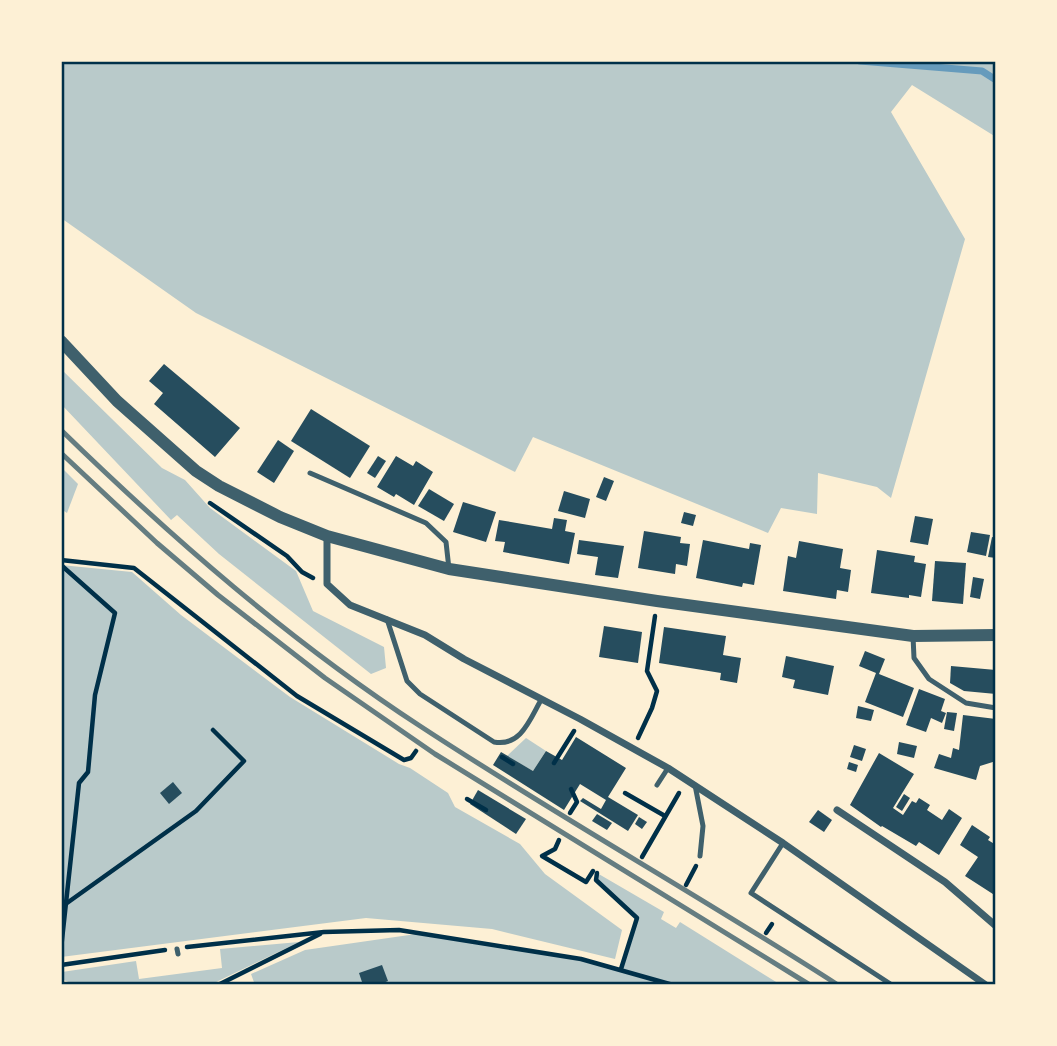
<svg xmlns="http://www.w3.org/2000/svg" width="1057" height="1046" font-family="'Open Sans',sans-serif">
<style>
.green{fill:#b9caca}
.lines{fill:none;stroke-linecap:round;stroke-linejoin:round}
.stream{stroke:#669bbc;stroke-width:7}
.building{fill:#264d5e}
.path{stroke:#003049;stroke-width:4.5}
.service{stroke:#3f606c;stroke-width:5}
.minor{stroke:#3f606c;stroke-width:7}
.tertiary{stroke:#3f606c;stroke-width:12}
.rail{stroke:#657d81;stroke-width:5}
.neatline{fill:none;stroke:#003049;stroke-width:2.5}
</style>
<rect width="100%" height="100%" fill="#fdf0d5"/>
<g class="green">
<polygon points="61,61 996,61 996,137 912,85 891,112 965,239 891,498 877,487 818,473 817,514 781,508 768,533 533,437 515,472 196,313 61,218"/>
<polygon points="61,369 162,468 185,480 210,508 296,571 313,611 384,647 386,668 371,674 219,554 177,515 171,520 61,404"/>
<polygon points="61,467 78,484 67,513 61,509"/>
<polygon points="61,565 132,572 181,615 290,697 399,764 410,768 448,793 455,807 520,844 545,874 622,930 615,959 492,929 366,918 61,957"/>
<polygon points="526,738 546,751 533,771 507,756"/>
<polygon points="597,873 664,912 661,919 676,928 680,922 781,985 255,985 251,974 305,950 423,933 513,947 621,969 637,918 596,880"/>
<polygon points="299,942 210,985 76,985 61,979 62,972 136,961 139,979 222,968 220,949"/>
</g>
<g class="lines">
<polyline class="stream" points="860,61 982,71 996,80"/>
</g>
<g class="building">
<polygon points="164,364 240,428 215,457 154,404 163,393 149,381"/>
<polygon points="311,409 370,446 350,478 291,441"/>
<polygon points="278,440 294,451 274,483 257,472"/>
<polygon points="378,456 386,461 375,478 367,473"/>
<polygon points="396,456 413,466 416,461 433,472 414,505 396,494 394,497 377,487"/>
<polygon points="604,477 614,481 606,501 596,497"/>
<polygon points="429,489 454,504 444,521 418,506"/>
<polygon points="564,491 590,499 585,518 558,511"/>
<polygon points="463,502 496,512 486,542 453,532"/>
<polygon points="684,512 696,515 693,526 681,523"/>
<polygon points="915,516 933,519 928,545 910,542"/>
<polygon points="554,518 567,520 565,531 575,533 569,564 503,552 505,542 495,541 499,520 552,529"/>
<polygon points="644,531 681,537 680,543 690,544 687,566 676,564 675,574 638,568"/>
<polygon points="971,532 990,535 986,556 967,552"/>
<polygon points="992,537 996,538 996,558 988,557"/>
<polygon points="579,540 624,546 618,578 595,575 598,557 577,554"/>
<polygon points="703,540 749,549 750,543 761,545 754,585 743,583 742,587 696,578"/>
<polygon points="799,541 843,549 840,568 851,570 848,592 837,590 836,599 783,591 788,556 796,558"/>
<polygon points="877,550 915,556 914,562 926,564 921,597 909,595 909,598 871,593"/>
<polygon points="935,561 966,563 963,604 932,601"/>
<polygon points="973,577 984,579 980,599 970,597"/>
<polygon points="604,626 642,632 638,663 599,657"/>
<polygon points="664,627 726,636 723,655 741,658 737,683 720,680 721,673 659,663"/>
<polygon points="865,651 885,659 879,674 914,688 903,717 865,702 876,673 859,666"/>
<polygon points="786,656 834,666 828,695 793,688 795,680 782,677"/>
<polygon points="951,666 996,670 996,694 964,691 950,683"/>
<polygon points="919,689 945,699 941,711 946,713 942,723 931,718 926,732 906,725"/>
<polygon points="858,706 874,710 871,721 856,718"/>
<polygon points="947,712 957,713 954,731 944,729"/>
<polygon points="963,715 996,719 996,761 980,766 976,780 934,768 939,754 951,758 953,748 959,750"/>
<polygon points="576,737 626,768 608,797 638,815 628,831 580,801 583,798 601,809 606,800 580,784 564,810 493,765 501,752 533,771 546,751 562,760"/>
<polygon points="899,742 917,746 914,758 897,754"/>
<polygon points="854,745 866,749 862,761 850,757"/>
<polygon points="879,753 914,774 893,808 903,815 912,801 916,803 919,798 930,805 927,810 942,820 949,809 962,818 939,855 919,842 916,846 882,826 881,827 850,805"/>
<polygon points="849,762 858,765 856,772 847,769"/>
<polygon points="173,782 182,793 169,804 160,793"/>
<polygon points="478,790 526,819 516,834 470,804"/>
<polygon points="904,794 910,798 902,811 896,807"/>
<polygon points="818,810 832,820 824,832 809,822"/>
<polygon points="597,814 612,823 607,830 592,821"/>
<polygon points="639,817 647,822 642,829 635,824"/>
<polygon points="972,825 990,837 988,840 996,845 996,896 965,876 978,857 960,845"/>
<polygon points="382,965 388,981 378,985 363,985 359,973"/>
</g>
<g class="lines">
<g class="path">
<polyline points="210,503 287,556 302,572 313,578"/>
<polyline points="61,560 134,568 297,696 404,760 411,758 416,751"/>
<polyline points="61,565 115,613 95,695 88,772 79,783 61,949"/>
<polyline points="638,738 652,708 657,691 647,671 655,616"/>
<polyline points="502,757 513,764"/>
<polyline points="554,763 574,731"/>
<polyline points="625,793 665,816"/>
<polyline points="467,799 486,810"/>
<polyline points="570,813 577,802 571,789"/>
<polyline points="559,840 555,849 542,856 586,882 593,871"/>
<polyline points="642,857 679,793"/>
<polyline points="597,873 596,880 637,918 621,969"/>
<polyline points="686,885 696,866"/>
<polyline points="67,903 196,811 244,761 213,730"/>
<polyline points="766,933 772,924"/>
<polyline points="187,947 324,932 399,930 581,959 673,985"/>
<polyline points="61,965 165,950"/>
<polyline points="218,985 320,934"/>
</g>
<g class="service">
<polyline points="310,473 426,523 446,542 449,569"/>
<path d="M387,619L407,681L420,694L494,742C521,747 530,719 541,700"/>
<polyline points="913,636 914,658 929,679 966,703 996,708"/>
<polyline points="657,785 668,768"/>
<polyline points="695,785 703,826 700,856"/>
<polyline points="783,843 751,893 892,985"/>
<polyline points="177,949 178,954"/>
</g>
<g class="minor">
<polyline points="327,536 327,584 350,605 425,635 464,659 580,719 668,768 783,843 986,985"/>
<polyline points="837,810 945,882 996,926"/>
</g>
<polyline class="tertiary" points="61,341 117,401 196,471 219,486 280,517 327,536 449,569 657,601 913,636 996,635"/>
<g class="rail">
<path d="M61,430C172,538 290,641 420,726C557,816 700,896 838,985"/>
<polyline points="61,453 157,543 218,595 325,678 435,754 810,985"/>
</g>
</g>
<rect width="1057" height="1046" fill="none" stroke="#fdf0d5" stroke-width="126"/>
<rect x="63" y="63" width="931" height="920" class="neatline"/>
</svg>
